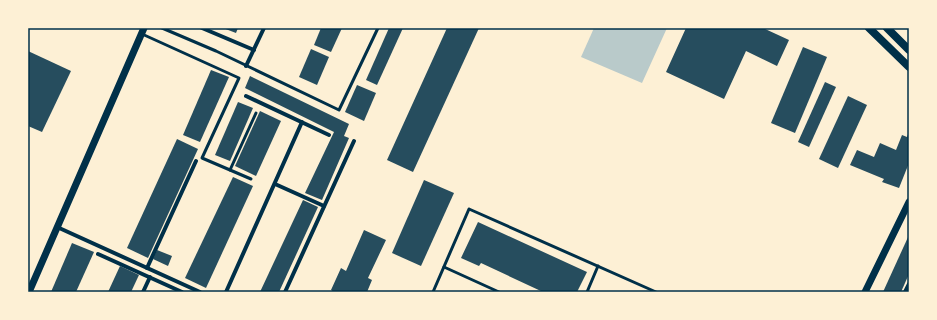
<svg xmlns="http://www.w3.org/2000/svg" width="937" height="320" font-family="Lora,serif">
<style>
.green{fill:#b9caca}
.building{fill:#264d5e}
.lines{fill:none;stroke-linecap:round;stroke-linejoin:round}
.service{stroke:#003049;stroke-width:3}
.minor{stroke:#003049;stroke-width:4}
.tertiary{stroke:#003049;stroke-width:7}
.secondary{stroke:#003049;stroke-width:8}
.neatline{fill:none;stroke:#003049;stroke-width:1.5}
</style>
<rect width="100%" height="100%" fill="#fdf0d5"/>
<polygon class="green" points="594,28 667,28 642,83 581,57"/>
<g class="building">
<polygon points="223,28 238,28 236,33"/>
<polygon points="321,28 342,28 331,52 314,45"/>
<polygon points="389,28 403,28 377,85 366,80"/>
<polygon points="447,28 479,28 413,172 387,160"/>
<polygon points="686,28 763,28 789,40 777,66 746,51 724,99 666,72"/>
<polygon points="803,47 827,57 795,133 771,123"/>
<polygon points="311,49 329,57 317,85 299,77"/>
<polygon points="28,51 71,71 42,132 28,126"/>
<polygon points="211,70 229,77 200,142 183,135"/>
<polygon points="250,76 349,124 344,136 349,138 322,200 305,193 334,132 245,88"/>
<polygon points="825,82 836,87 809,147 798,142"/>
<polygon points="357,85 376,93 364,121 345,112"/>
<polygon points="848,96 867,105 838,168 819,159"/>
<polygon points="238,102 253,108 230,161 215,155"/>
<polygon points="260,111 281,121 256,176 235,166"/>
<polygon points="909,131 909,163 899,188 882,182 884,179 850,165 857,150 874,157 880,143 896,150 902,135 907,137"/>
<polygon points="177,139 198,149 148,258 127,248"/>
<polygon points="233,177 253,186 206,288 185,278"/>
<polygon points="424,180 454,193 421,266 392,253"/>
<polygon points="303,200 318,207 279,292 260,292"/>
<polygon points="478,222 587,272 577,292 543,292 481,263 479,266 461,258"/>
<polygon points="364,230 386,240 368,278 372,280 367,292 334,292 331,290 341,268 346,271"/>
<polygon points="909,235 909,274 901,292 883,292"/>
<polygon points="72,243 94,252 76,292 51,292"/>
<polygon points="157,250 172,256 168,266 153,259"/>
<polygon points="120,266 139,275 131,292 108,292"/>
</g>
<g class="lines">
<g class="service">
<polyline points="162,28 216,51 339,110 378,28"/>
<polyline points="142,34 239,78 202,158 251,179"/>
<polyline points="230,170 256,113"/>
<polyline points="444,267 499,292"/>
<polyline points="433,292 469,209 656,292"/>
<polyline points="587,292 598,266"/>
</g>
<g class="minor">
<polyline points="202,28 254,50"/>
<polyline points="246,66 264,28"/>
<polyline points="246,96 329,135"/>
<polyline points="275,184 324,206"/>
<polyline points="57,227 200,292"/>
<polyline points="98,254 182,292"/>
<polyline points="147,268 196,161"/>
<polyline points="143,292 150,277"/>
<polyline points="226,292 302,122"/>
<polyline points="285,292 354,141"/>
<polyline points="905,292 909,284"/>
</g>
<g class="tertiary">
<polyline points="29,292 144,28"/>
<polyline points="865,292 909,202"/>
</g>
<g class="secondary">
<polyline points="869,28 909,67"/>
<polyline points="887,28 909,50"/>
</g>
</g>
<rect width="937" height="320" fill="none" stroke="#fdf0d5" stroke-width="58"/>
<rect x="29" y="29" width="879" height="262" class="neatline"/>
</svg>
